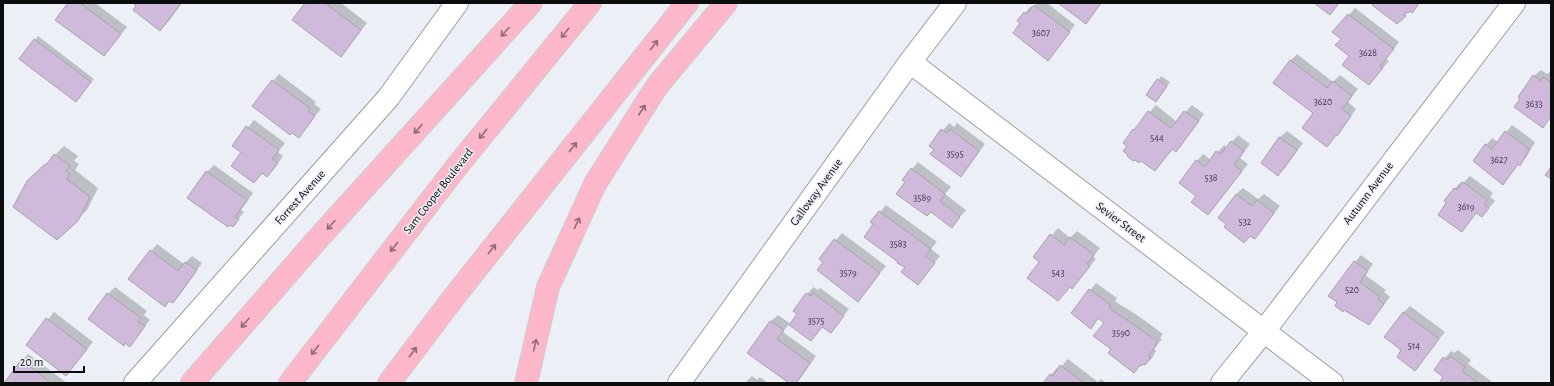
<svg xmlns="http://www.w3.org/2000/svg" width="1554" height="386" font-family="'Alegreya Sans',sans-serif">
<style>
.shadow{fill:#0003}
.building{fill:#cfbadb;stroke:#a7a4a9}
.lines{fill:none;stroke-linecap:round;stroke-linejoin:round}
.minor-casing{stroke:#9b9ea4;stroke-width:24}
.motorway-casing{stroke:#cecfcf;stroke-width:24}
.minor{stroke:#fff;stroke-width:22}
.motorway{stroke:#fcb7ca;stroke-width:22}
.oneway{stroke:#906a75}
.labels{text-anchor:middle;stroke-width:3;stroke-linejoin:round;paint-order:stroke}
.number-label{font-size:10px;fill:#3c3841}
.street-label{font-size:12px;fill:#0b0d0e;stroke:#ecf0f6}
</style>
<rect width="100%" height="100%" fill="#ecf0f6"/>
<g class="shadow">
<polygon points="69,3 95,3 127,27 104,55"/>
<polygon points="134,3 182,3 169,21 160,30"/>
<polygon points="306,3 341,3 367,23 341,56"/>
<polygon points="1037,3 1047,3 1075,25 1048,59 1021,23 1025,13 1031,6 1033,8"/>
<polygon points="1060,3 1102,3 1086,22"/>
<polygon points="1375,3 1420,3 1412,12 1410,10 1397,23"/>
<polygon points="1355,8 1399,42 1386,59 1389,61 1369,84 1342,38 1334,32"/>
<polygon points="38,36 94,79 76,101 21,59"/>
<polygon points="1297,54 1333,82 1340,75 1358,89 1348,102 1356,109 1343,128 1333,139 1314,112 1290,61"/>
<polygon points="1541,70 1547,74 1551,71 1551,117 1542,127 1534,76"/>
<polygon points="279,74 316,102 314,104 321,109 298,136 253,106"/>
<polygon points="1161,76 1170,82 1159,98 1147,95"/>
<polygon points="1156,105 1177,122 1192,105 1204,114 1182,144 1176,151 1173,149 1155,170 1141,160 1129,154 1129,146 1134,130"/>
<polygon points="254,120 285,143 278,152 283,156 274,169 267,176 263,172 254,181 242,152 233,146"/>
<polygon points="949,123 954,127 957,123 985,144 967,169 960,175 930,146"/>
<polygon points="1512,125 1535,142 1526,158 1519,164 1503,183 1486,145 1492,138 1498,142"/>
<polygon points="1287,131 1303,143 1285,168 1278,174 1262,162 1280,137"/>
<polygon points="1238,135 1250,144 1240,158 1248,164 1208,214 1197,196 1197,161 1203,154 1211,160 1224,145 1227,148"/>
<polygon points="64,146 78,156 74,161 79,164 75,170 98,188 87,210 77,220 35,175"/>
<polygon points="918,162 951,187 945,194 966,210 952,226 931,211 903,180"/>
<polygon points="214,165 253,193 241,210 244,212 233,226 207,172"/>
<polygon points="1470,176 1493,193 1490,197 1495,201 1482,216 1477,212 1462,231 1448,203 1445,201 1455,188 1461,182 1463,183"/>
<polygon points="1243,188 1258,199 1264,194 1280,206 1255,238 1236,194"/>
<polygon points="886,205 937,242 931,249 940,256 918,283 872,222"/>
<polygon points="1058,228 1070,238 1077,231 1100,248 1093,257 1096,259 1072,287 1034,257"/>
<polygon points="842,233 886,266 858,300 821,259"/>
<polygon points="157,244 184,264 192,256 202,263 179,296 173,302 170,300 165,305 130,279"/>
<polygon points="1361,255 1373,264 1365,275 1386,290 1384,292 1390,297 1369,324 1338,302 1355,262"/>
<polygon points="1096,283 1117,298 1115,301 1119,304 1137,315 1163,334 1160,338 1162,339 1154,349 1156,351 1152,358 1145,364 1143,363 1133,372 1112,349 1105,322 1099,318 1091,327 1072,313"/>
<polygon points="115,287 147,311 144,315 150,320 130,345 89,319 108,294"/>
<polygon points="813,287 818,290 820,288 849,309 831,332 823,326 811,340 789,324 783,332 816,356 800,379 796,383 790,383 748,352 771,321 778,315 791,324 798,314 794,311"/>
<polygon points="1410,306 1445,332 1415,369 1403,350 1403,313"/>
<polygon points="54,312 93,342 66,375 27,345"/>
<polygon points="1458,350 1471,360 1468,364 1491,381 1490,383 1440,383 1445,376 1435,370 1451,351 1454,353"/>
<polygon points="28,354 67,383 5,383"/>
<polygon points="1068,359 1098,382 1101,379 1106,383 1044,383 1057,368 1059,369"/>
<polygon points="752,376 757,380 760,377 768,383 745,383"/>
</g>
<g class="building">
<polygon points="68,3 80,3 121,34 104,56 55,20"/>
<polygon points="133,3 179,3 180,4 160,31 133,10 136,6"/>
<polygon points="305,3 325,3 361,30 341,57 292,20"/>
<polygon points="1058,3 1101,3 1086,24"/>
<polygon points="1314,3 1339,3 1330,15"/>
<polygon points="1374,3 1417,3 1418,5 1412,13 1410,11 1408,13 1406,12 1404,15 1406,16 1397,24 1372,5"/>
<polygon points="1034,5 1070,32 1048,61 1013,33 1020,23 1017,21 1024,12 1027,14"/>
<polygon points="1348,14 1394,49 1380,66 1383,68 1369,85 1342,65 1349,56 1335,45 1341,39 1332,32"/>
<polygon points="34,39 91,82 76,102 19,59"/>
<polygon points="1290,60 1327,88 1333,81 1352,96 1344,107 1343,106 1341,108 1351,116 1337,136 1336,135 1327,147 1302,128 1313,113 1273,83"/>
<polygon points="1533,75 1541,81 1543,77 1551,82 1551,116 1543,128 1514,107 1520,99 1518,97"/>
<polygon points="1157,79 1167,86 1156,102 1146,95"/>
<polygon points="272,80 310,108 308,111 315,116 299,138 292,133 290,135 252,106"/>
<polygon points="1148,111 1171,128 1184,111 1199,121 1176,152 1172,149 1155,171 1141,161 1139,163 1135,160 1133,161 1127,156 1128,155 1123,151 1127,146 1123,143 1133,129 1134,130"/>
<polygon points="246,126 279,150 272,159 278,163 267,177 262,173 254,183 231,166 241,152 232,146"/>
<polygon points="941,129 947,133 950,129 979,151 961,177 930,154 934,150 929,146"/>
<polygon points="1505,131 1529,149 1520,166 1518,164 1503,185 1473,161 1485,144 1492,149"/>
<polygon points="1279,137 1297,150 1278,176 1261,163"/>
<polygon points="1231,141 1244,151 1234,165 1242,171 1208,215 1191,202 1196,196 1179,183 1196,160 1205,167 1216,151 1221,154"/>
<polygon points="54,154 70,166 66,171 70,174 67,179 90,197 78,221 57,240 13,207 27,181 45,164 46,165"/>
<polygon points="1551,167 1551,179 1545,175"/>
<polygon points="911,168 945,194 940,201 960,217 952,228 931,212 927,216 896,194 905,182 902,180"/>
<polygon points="206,171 247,200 235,217 239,219 233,227 230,225 228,227 187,198"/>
<polygon points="1463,182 1487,200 1484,204 1489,208 1482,217 1476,213 1462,232 1438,215 1446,203 1444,201 1454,188 1457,190"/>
<polygon points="1236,194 1252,206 1257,200 1274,213 1255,239 1250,236 1244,243 1224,227 1226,224 1218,218"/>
<polygon points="879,211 931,249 925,256 935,263 918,285 901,272 905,267 897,263 898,262 864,237 873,224 870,222"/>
<polygon points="1050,234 1064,245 1070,237 1094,255 1087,264 1090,266 1072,289 1070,287 1058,301 1027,278 1039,262 1033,257"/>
<polygon points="834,239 880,273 858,302 817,270 823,262 819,259"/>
<polygon points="150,250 178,271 185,262 197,270 173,303 169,301 165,307 128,279"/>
<polygon points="1354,261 1368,271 1360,282 1380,297 1378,299 1384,304 1369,325 1344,310 1343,312 1335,306 1337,302 1328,296"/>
<polygon points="1089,289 1111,305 1109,308 1113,311 1130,322 1157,341 1155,345 1156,346 1148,356 1151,358 1145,365 1143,364 1141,366 1140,365 1134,373 1108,353 1111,349 1093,336 1104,323 1098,318 1091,329 1071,313"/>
<polygon points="107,293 141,318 138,322 145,326 130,347 125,343 124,346 88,319"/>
<polygon points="806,293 811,296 813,293 844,316 831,333 822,327 811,341 789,325 797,314 793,311"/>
<polygon points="1403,312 1439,339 1415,371 1397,357 1401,350 1384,337"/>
<polygon points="46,318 87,349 66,376 26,345"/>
<polygon points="770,321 784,330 777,339 810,363 796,383 789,383 747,353"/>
<polygon points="1450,356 1465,367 1462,371 1478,383 1439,383 1443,377 1434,370 1443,357 1447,360"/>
<polygon points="21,360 51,383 4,383"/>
<polygon points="1060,365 1084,383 1043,383 1050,374 1053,376"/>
</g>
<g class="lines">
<defs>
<g id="minor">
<polyline points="910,62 1332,383"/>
<polyline points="135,383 388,98 457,3"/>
<polyline points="679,383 910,62 955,3"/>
<polyline points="1222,383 1264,331 1514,3"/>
</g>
<g id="motorway">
<polyline points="192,383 315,242 531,3"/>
<polyline points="290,383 458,165 590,3"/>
<polyline points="389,383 454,297 687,3"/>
<polyline points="526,383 548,287 595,184 657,86 726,3"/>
</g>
</defs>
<use href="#minor" class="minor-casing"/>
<use href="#motorway" class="motorway-casing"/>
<use href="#minor" class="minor"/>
<use href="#motorway" class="motorway"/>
</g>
<defs><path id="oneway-shaft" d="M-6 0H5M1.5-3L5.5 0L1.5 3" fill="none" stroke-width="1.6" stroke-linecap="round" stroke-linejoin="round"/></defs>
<g class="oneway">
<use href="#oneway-shaft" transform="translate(505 32) rotate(132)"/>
<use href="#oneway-shaft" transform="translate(565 33) rotate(129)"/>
<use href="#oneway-shaft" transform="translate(654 45) rotate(-52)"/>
<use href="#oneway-shaft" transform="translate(642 110) rotate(-57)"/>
<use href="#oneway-shaft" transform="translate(418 129) rotate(132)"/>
<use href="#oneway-shaft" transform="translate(483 134) rotate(129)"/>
<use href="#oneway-shaft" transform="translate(573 147) rotate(-52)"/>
<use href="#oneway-shaft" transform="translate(577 223) rotate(-65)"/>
<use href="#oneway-shaft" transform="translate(331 225) rotate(132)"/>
<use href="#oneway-shaft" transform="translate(394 247) rotate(128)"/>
<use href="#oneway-shaft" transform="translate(492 249) rotate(-52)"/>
<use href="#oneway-shaft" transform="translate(245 323) rotate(131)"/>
<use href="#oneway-shaft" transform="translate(535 345) rotate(-77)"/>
<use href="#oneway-shaft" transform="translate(315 350) rotate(128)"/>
<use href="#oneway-shaft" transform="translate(413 352) rotate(-53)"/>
</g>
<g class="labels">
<g class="number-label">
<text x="1041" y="36">3607</text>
<text x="1368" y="56">3628</text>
<text x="1323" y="105">3620</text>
<text x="1534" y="107">3633</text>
<text x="1157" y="141">544</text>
<text x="955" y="157">3595</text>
<text x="1499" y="163">3627</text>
<text x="1211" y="181">538</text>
<text x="922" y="201">3589</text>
<text x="1466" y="210">3619</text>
<text x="1245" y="225">532</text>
<text x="898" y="247">3583</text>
<text x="848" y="276">3579</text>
<text x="1058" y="276">543</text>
<text x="1352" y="293">520</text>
<text x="816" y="324">3575</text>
<text x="1121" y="336">3590</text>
<text x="1414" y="349">514</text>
</g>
<g class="street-label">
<text transform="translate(438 191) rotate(-52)" y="4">Sam Cooper Boulevard</text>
<text transform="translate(816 192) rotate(-54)" y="4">Galloway Avenue</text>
<text transform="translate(1368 193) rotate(-53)" y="4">Autumn Avenue</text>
<text transform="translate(300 197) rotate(-48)" y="4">Forrest Avenue</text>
<text transform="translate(1121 222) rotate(37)" y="4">Sevier Street</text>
</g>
</g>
<rect width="1554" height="386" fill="none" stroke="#0b0d0e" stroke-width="8"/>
<path d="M14 366v6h70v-6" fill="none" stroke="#0b0d0e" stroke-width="2"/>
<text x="20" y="366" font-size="12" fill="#0b0d0e" stroke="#ecf0f6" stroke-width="3" paint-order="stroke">20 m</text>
</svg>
